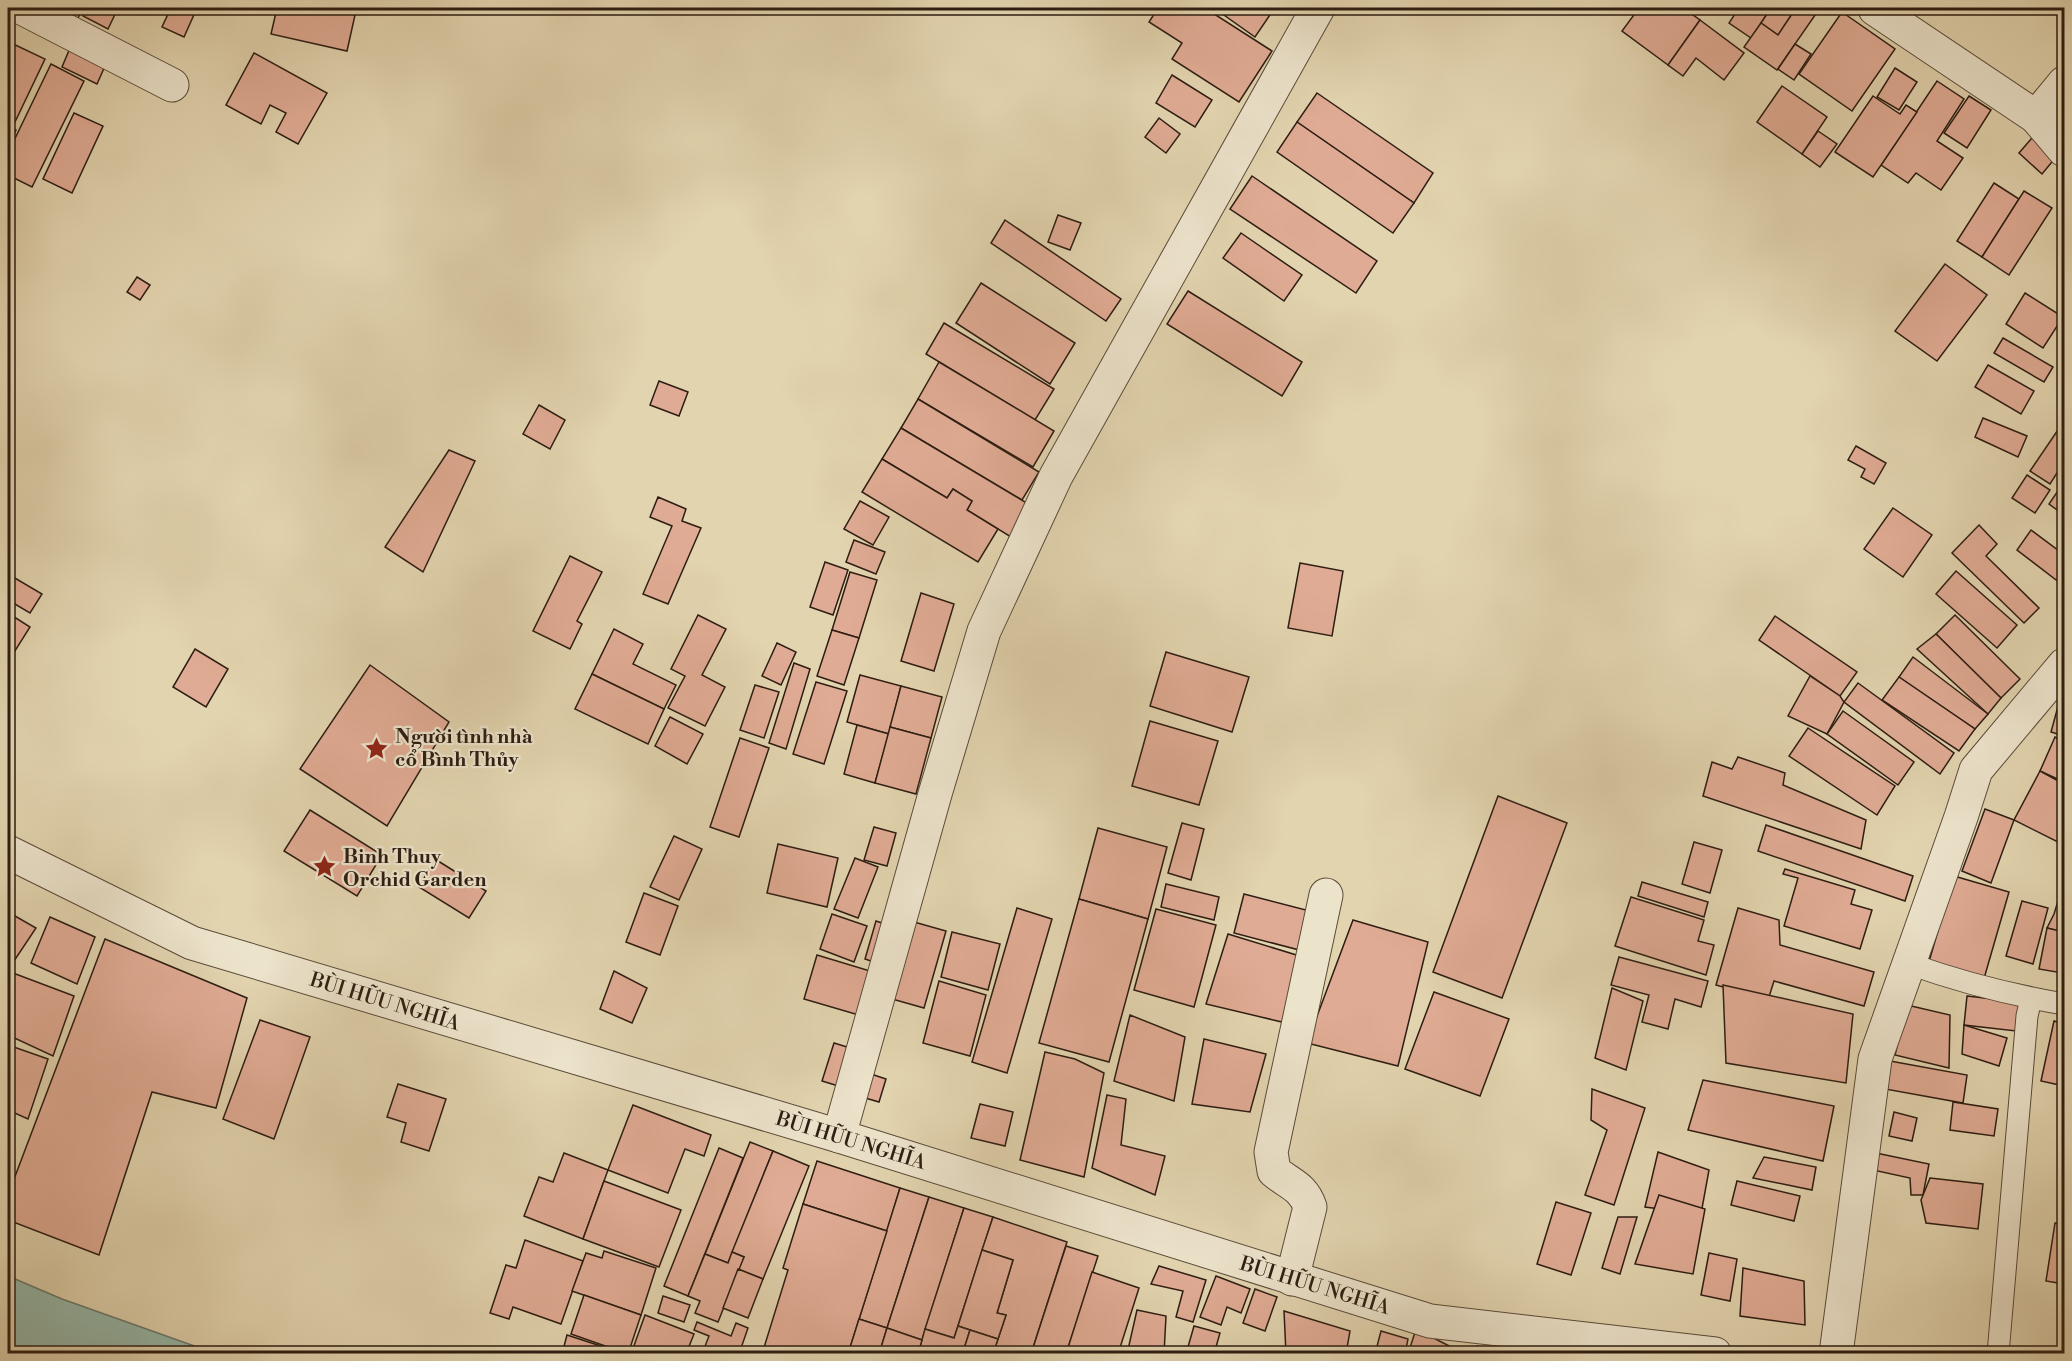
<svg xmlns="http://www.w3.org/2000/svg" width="2072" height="1361" font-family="'Libre Bodoni',serif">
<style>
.water{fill:#95b8a9;stroke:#6b7a6d;stroke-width:1.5}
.building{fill:#e0ab94;stroke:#2d1d12;stroke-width:1.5}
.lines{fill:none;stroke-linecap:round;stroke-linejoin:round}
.service-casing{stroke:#5a4b39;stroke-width:23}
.minor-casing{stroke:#5a4b39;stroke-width:35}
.tertiary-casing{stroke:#5a4b39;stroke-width:35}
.service{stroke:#ece3cb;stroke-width:21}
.minor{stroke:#ece3cb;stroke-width:33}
.tertiary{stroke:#ece3cb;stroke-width:33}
.labels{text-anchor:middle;stroke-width:4.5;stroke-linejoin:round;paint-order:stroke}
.poi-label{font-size:20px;font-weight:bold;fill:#2d1d12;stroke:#ece3cb;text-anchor:start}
.street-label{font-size:20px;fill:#2d1d12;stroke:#ece3cb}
</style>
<rect width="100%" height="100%" fill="#e2d4af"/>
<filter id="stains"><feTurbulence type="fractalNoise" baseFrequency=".00333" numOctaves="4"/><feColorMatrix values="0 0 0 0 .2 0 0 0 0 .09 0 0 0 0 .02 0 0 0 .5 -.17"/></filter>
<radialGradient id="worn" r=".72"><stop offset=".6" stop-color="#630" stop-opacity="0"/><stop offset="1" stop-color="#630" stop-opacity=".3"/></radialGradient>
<polygon class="water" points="8,1276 62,1299 214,1353 8,1353"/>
<g class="building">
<polygon points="37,8 83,8 71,32"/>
<polygon points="87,8 118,8 108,29 83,16"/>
<polygon points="157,8 197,8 184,37 162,27 168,14"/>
<polygon points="277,8 325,8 355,15 347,51 271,34"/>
<polygon points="1158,8 1205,8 1272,51 1239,102 1172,59 1182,43 1149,22"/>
<polygon points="1214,8 1273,8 1274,9 1255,37"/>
<polygon points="1639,8 1683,8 1700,20 1668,65 1622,31"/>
<polygon points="1739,8 1771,8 1751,38 1729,23"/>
<polygon points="1771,8 1796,8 1778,35 1761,23"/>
<polygon points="1796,8 1820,8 1777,70 1744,47 1761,23 1778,35"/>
<polygon points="1842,12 1895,49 1852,111 1799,74"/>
<polygon points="1700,20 1744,53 1724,80 1696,58 1683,76 1668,65"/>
<polygon points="73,41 109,57 97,84 62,67"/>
<polygon points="9,42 45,59 14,124 8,121 8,46"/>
<polygon points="1795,44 1811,54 1794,80 1778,69"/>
<polygon points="254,53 327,93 298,144 276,132 286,113 270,105 261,124 226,105"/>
<polygon points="51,64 84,81 32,187 8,175 8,153"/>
<polygon points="1895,68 1917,82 1899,110 1877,97"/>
<polygon points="1172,75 1212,100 1195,127 1156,103"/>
<polygon points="1937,81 1964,99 1937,141 1963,158 1941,190 1916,173 1908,183 1881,165"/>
<polygon points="1782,86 1827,117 1802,154 1757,122"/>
<polygon points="1317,93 1433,173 1414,203 1297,122"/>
<polygon points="1873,96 1900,114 1906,105 1917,112 1873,177 1835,152"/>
<polygon points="1969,96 1991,110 1967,148 1944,133"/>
<polygon points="74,113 103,126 72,193 43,179"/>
<polygon points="1159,118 1180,134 1166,153 1145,137"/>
<polygon points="1297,122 1414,203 1393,233 1277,152"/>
<polygon points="8,126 16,130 8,146"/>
<polygon points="1818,131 1837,144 1820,167 1802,154"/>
<polygon points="2038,131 2061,151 2042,174 2019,153"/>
<polygon points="1252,176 1377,261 1356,293 1230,209"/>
<polygon points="1994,183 2019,199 1982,257 1957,241"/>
<polygon points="2024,191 2052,208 2009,275 1982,257"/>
<polygon points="1058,215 1081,223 1070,250 1048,242"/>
<polygon points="1005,220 1121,299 1106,321 991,243"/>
<polygon points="1241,233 1302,275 1284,301 1223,258"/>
<polygon points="1945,264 1987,295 1937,361 1895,331"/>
<polygon points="137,277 150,285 140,300 127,292"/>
<polygon points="981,283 1075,343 1050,384 956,323"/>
<polygon points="1188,291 1302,362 1282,396 1167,324"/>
<polygon points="2025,293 2063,317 2043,348 2006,324"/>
<polygon points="944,323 1054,389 1035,420 926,354"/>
<polygon points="2003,338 2053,367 2044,382 1994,353"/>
<polygon points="939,362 1054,431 1033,467 918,399"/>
<polygon points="1988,365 2034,391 2021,414 1975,387"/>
<polygon points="659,381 688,392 679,416 650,405"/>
<polygon points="918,399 1039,472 1022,500 901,428"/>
<polygon points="539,405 565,420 550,449 523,434"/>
<polygon points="1983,418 2027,436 2018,457 1975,437"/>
<polygon points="2064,421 2064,462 2050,484 2030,471"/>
<polygon points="901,428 1030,505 1011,537 967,510 972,501 953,489 947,498 882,459"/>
<polygon points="1856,446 1886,463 1874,484 1861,477 1865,469 1848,460"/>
<polygon points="449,450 475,461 423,572 385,547"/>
<polygon points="882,459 947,498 953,489 972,501 967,510 998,529 978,562 862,492"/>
<polygon points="2027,475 2050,490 2035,513 2012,498"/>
<polygon points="2064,482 2064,515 2049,504"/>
<polygon points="658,497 686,509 682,521 701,528 668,604 643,594 672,526 650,517"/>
<polygon points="860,501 889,517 873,545 844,529"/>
<polygon points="1893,508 1932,535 1903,577 1864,549"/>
<polygon points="1979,525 1997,544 1986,556 2039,608 2024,623 1952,553"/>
<polygon points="2031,530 2062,553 2064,549 2064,586 2017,550"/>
<polygon points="854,540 885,552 876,574 846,562"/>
<polygon points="570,556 602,572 577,621 582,624 570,649 533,631"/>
<polygon points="825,562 848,570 833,615 810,607"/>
<polygon points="1300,563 1343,571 1332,636 1288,628"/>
<polygon points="1956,571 2017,625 1997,648 1936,594"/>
<polygon points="850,572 877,580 859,638 832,630"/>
<polygon points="8,574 42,594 30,613 8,600"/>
<polygon points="921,593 954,604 934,671 901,661"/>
<polygon points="8,613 30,627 8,662"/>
<polygon points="698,615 726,629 702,675 725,687 705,726 668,708 685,676 671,669"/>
<polygon points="1955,615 2020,679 2001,698 1936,634"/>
<polygon points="1775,616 1857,672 1840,696 1759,640"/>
<polygon points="614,629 643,644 633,664 676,685 664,709 592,674"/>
<polygon points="832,630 859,638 844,685 817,676"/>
<polygon points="1936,634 2001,698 1988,714 1917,649"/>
<polygon points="777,643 796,652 781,685 762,676"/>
<polygon points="195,649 228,669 206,707 173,687"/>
<polygon points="1166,652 1249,677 1232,732 1150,706"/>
<polygon points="1913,657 1988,714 1975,729 1899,677"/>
<polygon points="794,663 810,669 786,749 769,743"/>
<polygon points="370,665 449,722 387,826 300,769"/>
<polygon points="592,674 664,709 648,744 575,709"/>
<polygon points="860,675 901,686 889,734 847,722"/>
<polygon points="1810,676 1840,696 1844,702 1827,734 1788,716"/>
<polygon points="1899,677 1975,729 1959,751 1882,700"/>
<polygon points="816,682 847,691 824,764 793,754"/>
<polygon points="1858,683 1954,753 1940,774 1844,702"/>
<polygon points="755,685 779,692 764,738 740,730"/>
<polygon points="901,686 942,697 931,738 890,727"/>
<polygon points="2063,688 2064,689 2064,736 2051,732"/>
<polygon points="1843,711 1914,762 1898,785 1827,734"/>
<polygon points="670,717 703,734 687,764 655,746"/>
<polygon points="1150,721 1218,741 1199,805 1132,786"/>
<polygon points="857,725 889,734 875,783 844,774"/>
<polygon points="890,727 931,738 916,794 875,783"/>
<polygon points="1808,728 1895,786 1877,815 1789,756"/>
<polygon points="2055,737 2064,742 2064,782 2040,771"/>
<polygon points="740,738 769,748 739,837 710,827"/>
<polygon points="1738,757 1785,773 1783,785 1866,820 1861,849 1703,796 1712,762 1732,769"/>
<polygon points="2040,771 2064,784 2064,845 2014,820"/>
<polygon points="1498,796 1567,823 1502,998 1433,972"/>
<polygon points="1985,809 2014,820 1991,883 1962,871"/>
<polygon points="310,810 382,855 357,896 284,851"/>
<polygon points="1182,823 1204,829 1191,880 1168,873"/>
<polygon points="1766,825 1913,876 1905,901 1758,851"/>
<polygon points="874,827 896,833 887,866 864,860"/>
<polygon points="1098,828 1167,847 1148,919 1079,899"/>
<polygon points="674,836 702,849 679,900 650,887"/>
<polygon points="1694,842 1722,850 1710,893 1682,884"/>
<polygon points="778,844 838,858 827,907 767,893"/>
<polygon points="855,858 878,867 858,918 834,909"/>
<polygon points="435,859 486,891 469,918 419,887"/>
<polygon points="1785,869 1855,890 1851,904 1872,910 1860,949 1784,926 1798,878 1783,874"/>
<polygon points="1954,876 2009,892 1983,982 1928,965"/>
<polygon points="1642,882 1708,902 1704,917 1638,896"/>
<polygon points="1166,884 1219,897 1214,920 1161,907"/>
<polygon points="2062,888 2064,889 2064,932 2047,928 2054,914"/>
<polygon points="644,893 678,906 660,955 626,942"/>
<polygon points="1244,894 1306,910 1303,951 1234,933"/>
<polygon points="1631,897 1704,920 1698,941 1714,945 1706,975 1615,946"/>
<polygon points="1079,899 1148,919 1109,1062 1039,1043"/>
<polygon points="2022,901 2048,908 2033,964 2006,956"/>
<polygon points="1017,908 1052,919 1007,1073 972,1062"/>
<polygon points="1738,908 1779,920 1780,945 1874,972 1864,1006 1774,981 1768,1000 1716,985"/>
<polygon points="1156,909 1216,925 1194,1007 1134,990"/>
<polygon points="8,912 36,928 8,970"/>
<polygon points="832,914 867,926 854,962 820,949"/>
<polygon points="50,917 95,937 77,984 31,963"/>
<polygon points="907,920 946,931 924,1008 885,997"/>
<polygon points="1353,920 1428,942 1398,1066 1307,1043"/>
<polygon points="876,921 894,927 883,965 865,959"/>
<polygon points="2047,928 2064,932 2064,964 2062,973 2039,969"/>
<polygon points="952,932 1000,944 988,990 941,977"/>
<polygon points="1228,934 1303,957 1282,1022 1206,1004"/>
<polygon points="105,939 247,998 216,1108 152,1092 99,1255 8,1220 8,1195"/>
<polygon points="817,955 880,974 869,1018 804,999"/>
<polygon points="1619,957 1708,981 1701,1007 1675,999 1668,1029 1642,1022 1649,995 1611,985"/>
<polygon points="614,971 647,988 632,1023 600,1009"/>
<polygon points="13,973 74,996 53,1056 8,1035 8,983"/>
<polygon points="939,981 986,995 970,1056 923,1043"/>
<polygon points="1723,985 1853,1014 1846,1083 1726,1063"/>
<polygon points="1612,988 1643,1001 1626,1070 1595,1058"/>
<polygon points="1434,992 1509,1019 1480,1096 1405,1069"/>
<polygon points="1967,996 2019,1002 2016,1031 1964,1025"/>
<polygon points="1907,1005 1950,1015 1949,1068 1895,1055"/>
<polygon points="1130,1015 1185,1037 1174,1101 1114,1081"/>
<polygon points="260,1020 310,1037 274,1139 223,1119"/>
<polygon points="2054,1021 2064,1024 2064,1086 2041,1081"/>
<polygon points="1964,1025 2007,1038 1999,1066 1962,1054"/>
<polygon points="1204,1039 1266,1054 1250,1112 1192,1104"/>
<polygon points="834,1043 857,1050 845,1088 822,1081"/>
<polygon points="8,1045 48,1059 28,1119 8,1110"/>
<polygon points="1045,1052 1075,1059 1104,1073 1084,1177 1020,1160"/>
<polygon points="1890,1061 1967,1075 1963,1103 1885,1089"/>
<polygon points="862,1071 886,1079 879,1102 855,1095"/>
<polygon points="1703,1080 1834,1106 1823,1161 1688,1130"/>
<polygon points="398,1084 446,1099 429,1151 401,1142 406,1123 387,1117"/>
<polygon points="1592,1089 1645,1108 1614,1205 1585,1195 1607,1130 1591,1120"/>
<polygon points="1107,1095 1126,1099 1121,1145 1165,1156 1155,1195 1092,1168"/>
<polygon points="1953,1102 1998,1109 1994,1136 1950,1130"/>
<polygon points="980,1104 1013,1112 1005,1146 971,1138"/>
<polygon points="633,1105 711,1135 704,1156 685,1149 668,1193 608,1170"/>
<polygon points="1894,1112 1917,1118 1912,1141 1889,1136"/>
<polygon points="750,1142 773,1151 728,1263 705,1254"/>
<polygon points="719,1148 743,1158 688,1296 664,1286"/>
<polygon points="773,1151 809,1166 763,1279 738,1269 744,1257 732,1252"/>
<polygon points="1658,1152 1709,1170 1701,1214 1645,1207"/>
<polygon points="564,1153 608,1170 583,1239 524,1216 539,1177 553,1182"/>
<polygon points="1876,1153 1929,1164 1923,1195 1911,1195 1910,1178 1873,1170"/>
<polygon points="1764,1157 1816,1167 1812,1190 1753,1178"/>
<polygon points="817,1161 900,1188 887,1231 803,1204"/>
<polygon points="1930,1178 1983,1184 1978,1229 1926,1223 1921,1200"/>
<polygon points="604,1181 681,1210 659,1267 583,1239"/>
<polygon points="1737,1181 1800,1196 1794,1221 1731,1205"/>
<polygon points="900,1188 929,1197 887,1328 859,1319"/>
<polygon points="1659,1195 1705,1209 1693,1274 1635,1264"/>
<polygon points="929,1197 964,1208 922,1340 887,1328"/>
<polygon points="1556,1202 1591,1213 1571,1275 1537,1264"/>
<polygon points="803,1204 887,1231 848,1354 762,1354 788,1270 783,1268"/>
<polygon points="964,1208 993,1217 954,1338 925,1329"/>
<polygon points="993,1217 1067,1242 1031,1354 993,1354 1006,1315 997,1313 1013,1260 982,1250"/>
<polygon points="1618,1217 1637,1217 1620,1274 1602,1268"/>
<polygon points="2055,1223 2064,1224 2064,1284 2046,1281"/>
<polygon points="525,1240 583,1261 561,1324 513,1307 509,1319 490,1313 506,1265 516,1268"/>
<polygon points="1066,1246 1098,1256 1066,1354 1031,1354"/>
<polygon points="982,1250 1013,1260 997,1313 1006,1315 998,1339 958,1326"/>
<polygon points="604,1251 656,1268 641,1315 572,1291 586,1253 602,1258"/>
<polygon points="732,1252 744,1257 718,1322 695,1313 700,1301 688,1296 705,1254 728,1263"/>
<polygon points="1709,1253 1737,1259 1730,1301 1701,1295"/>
<polygon points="1159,1266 1206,1280 1193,1322 1176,1317 1183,1291 1151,1284"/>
<polygon points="1743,1268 1804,1281 1805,1325 1740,1316"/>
<polygon points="738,1269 763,1279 748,1318 723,1308"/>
<polygon points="1092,1272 1139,1288 1118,1354 1066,1354"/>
<polygon points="1216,1276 1250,1289 1241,1313 1227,1307 1221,1325 1200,1317"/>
<polygon points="1255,1289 1277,1297 1265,1331 1243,1323"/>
<polygon points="584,1295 641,1315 628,1354 571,1334"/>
<polygon points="663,1296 690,1305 684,1322 658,1313"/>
<polygon points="1137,1310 1166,1316 1164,1354 1127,1354"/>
<polygon points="1284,1311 1350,1331 1346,1354 1286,1354"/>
<polygon points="645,1315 694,1334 688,1349 698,1354 631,1354"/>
<polygon points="859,1319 887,1328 879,1354 848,1354"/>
<polygon points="697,1322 731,1336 736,1323 748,1328 739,1354 702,1354 709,1336 694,1330"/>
<polygon points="958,1326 970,1330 963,1352 950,1348 948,1354 918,1354 925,1329 954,1338"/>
<polygon points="1194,1326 1220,1333 1214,1354 1186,1354"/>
<polygon points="887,1328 922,1340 918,1354 879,1354"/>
<polygon points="1416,1329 1457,1350 1456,1354 1408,1354"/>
<polygon points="970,1330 998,1339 993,1354 948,1354 950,1348 963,1352"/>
<polygon points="1381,1331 1408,1339 1405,1354 1375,1354"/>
<polygon points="567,1335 613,1350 612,1354 562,1354"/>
<polygon points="1477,1346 1500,1352 1499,1354 1475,1354"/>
<polygon points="1354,1348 1369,1352 1369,1354 1352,1354"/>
</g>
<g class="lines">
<defs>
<g id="service">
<path d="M1910,964C1960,982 2012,995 2064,1004"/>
<polyline points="1998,1354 2027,1016 2031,999"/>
</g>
<g id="minor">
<polyline points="22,8 172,85"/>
<polyline points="1875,9 2036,117"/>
<polyline points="2064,83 2036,117 2064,150"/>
<polyline points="839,1136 935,794 984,631 1056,476 1318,8"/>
<path d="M1292,1279L1310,1207C1303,1186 1289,1184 1274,1171L1271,1152L1326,895"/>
<polyline points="1836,1354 1875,1059 1961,817 1976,770 2064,665"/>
</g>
<polyline id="tertiary" points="8,852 192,943 839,1136 1430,1321 1715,1354"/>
</defs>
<use href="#service" class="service-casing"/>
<use href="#minor" class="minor-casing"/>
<use href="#tertiary" class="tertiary-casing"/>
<use href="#service" class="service"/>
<use href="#minor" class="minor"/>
<use href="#tertiary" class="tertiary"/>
</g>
<defs>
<symbol id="sight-bare" viewBox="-9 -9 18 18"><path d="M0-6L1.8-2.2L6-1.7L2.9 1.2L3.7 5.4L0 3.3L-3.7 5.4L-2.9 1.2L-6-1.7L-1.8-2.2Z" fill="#8f2418" stroke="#ece3cb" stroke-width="2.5" paint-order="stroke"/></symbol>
</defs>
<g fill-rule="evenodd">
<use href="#sight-bare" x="360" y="732" width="33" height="33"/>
<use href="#sight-bare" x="308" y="850" width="33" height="33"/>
</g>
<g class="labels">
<g class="poi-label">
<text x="395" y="743">Người tình nhà<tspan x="395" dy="23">cổ Bình Thủy</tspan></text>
<text x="343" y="863">Binh Thuy<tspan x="343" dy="23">Orchid Garden</tspan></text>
</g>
<g class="street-label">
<text transform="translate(385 1001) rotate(17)" y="7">BÙI HỮU NGHĨA</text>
<text transform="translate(851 1140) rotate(17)" y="7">BÙI HỮU NGHĨA</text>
<text transform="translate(1315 1285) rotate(17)" y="7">BÙI HỮU NGHĨA</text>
</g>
</g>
<rect width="2072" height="1361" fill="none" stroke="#e2d4af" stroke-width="30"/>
<rect x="9" y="9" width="2054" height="1343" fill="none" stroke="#2d1d12" stroke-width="3"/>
<rect x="15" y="15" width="2042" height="1331" fill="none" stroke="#2d1d12" stroke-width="1.5"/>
<rect width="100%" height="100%" filter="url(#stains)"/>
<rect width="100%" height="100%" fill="url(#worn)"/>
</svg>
